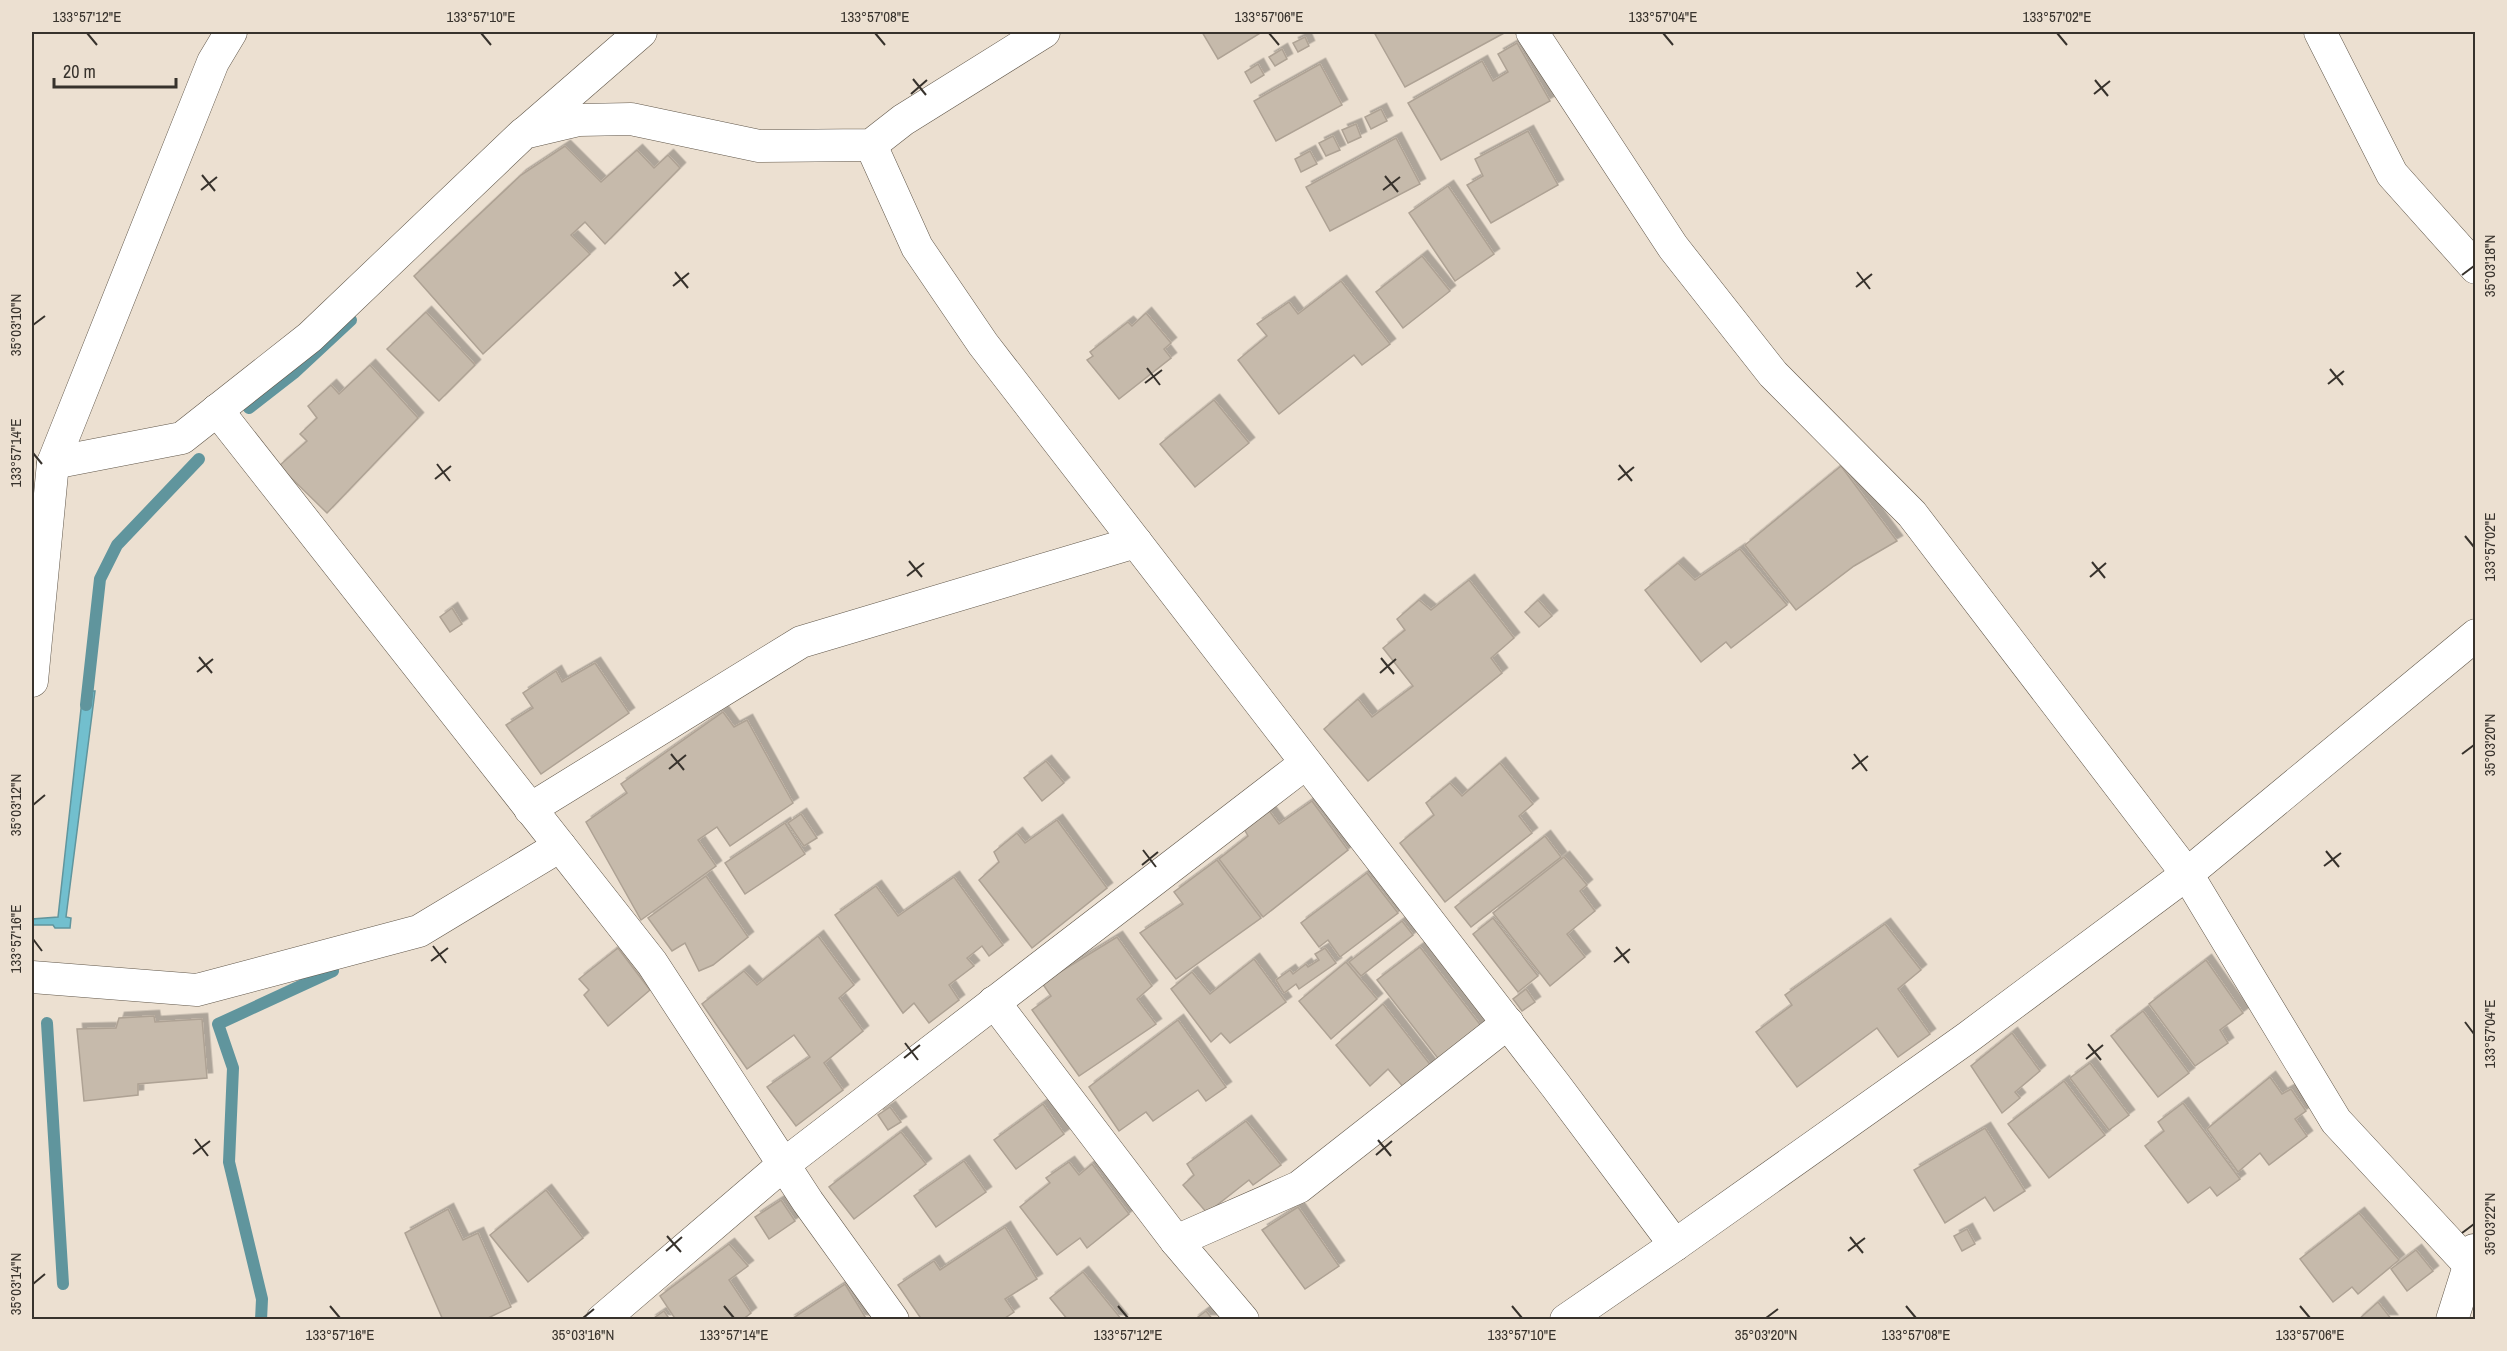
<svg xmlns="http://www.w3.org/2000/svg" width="2507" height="1351" font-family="'Archivo Narrow',sans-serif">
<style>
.water{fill:#72bfce;stroke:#60959d;stroke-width:1.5}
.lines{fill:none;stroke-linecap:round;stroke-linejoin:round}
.stream{stroke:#60959d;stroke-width:12}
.building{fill:#c6baab;stroke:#aea294;stroke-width:1.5;filter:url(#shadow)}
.street-casing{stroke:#61574a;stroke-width:33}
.street{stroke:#fff;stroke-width:32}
.ticks{fill:none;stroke:#37322c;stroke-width:2}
.neatline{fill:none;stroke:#37322c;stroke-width:2}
.ticks-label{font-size:15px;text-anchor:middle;fill:#37322c}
</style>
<defs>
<filter id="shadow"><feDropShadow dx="5.5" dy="-5.5" stdDeviation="0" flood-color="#0004"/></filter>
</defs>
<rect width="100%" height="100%" fill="#ece0d1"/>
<polygon class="water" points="83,691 95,691 66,917 71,918 70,928 55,928 53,925 32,925 32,919 58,917"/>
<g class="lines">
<g class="stream">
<polyline points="249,408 294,373 351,320"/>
<polyline points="86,705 100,579 117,545 199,459"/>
<polyline points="47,1023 63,1284"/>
<polyline points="261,1320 262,1299 229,1162 233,1068 218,1024 333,971"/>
</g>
</g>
<g class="building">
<polygon points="1202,32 1262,32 1218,59"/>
<polygon points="1380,32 1506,32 1405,87 1375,34"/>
<polygon points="1305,37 1309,46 1298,52 1293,43"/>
<polygon points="1517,43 1550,101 1441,160 1408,103 1482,61 1493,81 1508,72 1498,54"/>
<polygon points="1282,49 1287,59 1275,66 1269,57"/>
<polygon points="1258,64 1264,75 1251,83 1245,72"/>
<polygon points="1320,64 1342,105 1276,141 1254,101"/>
<polygon points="1381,109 1387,121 1371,129 1365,117"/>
<polygon points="1356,124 1361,137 1348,143 1342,130"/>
<polygon points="1528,131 1558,185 1491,223 1467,185 1483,176 1475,159"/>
<polygon points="1333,136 1340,150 1326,156 1319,143"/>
<polygon points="1396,138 1420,184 1330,231 1306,187"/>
<polygon points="565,146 601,182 637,150 654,168 668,155 680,168 605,244 585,222 571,235 590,254 483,354 414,276 521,175"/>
<polygon points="1310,151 1317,164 1301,172 1295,159"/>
<polygon points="1448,186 1494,254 1455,281 1409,213"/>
<polygon points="1422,256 1450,291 1403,328 1376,292"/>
<polygon points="1341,281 1390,344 1362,365 1354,355 1279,414 1238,360 1267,336 1257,324 1289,302 1298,314"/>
<polygon points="426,312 475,365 439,401 387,349"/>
<polygon points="1146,313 1171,343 1164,349 1171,358 1119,399 1087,360 1093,356 1090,352 1128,322 1132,326"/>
<polygon points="370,365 418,418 327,513 279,466 307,441 300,434 317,418 308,406 331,385 339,394"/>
<polygon points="1214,400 1249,443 1195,487 1160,444"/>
<polygon points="1841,466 1897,541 1854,566 1796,610 1745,545"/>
<polygon points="1740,549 1787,605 1731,648 1726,642 1701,662 1645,590 1678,563 1695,580"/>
<polygon points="1469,580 1514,638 1491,658 1502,673 1368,781 1324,729 1358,699 1372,717 1413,686 1383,648 1405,630 1397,619 1419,600 1431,610"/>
<polygon points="1538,600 1552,616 1539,627 1525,612"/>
<polygon points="452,608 462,624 450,632 440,617"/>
<polygon points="595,663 629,713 541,774 506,725 533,708 523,693 556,671 562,682"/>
<polygon points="723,712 734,727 747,720 793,803 730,846 717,827 698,840 716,866 641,920 586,822 627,793 621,784"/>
<polygon points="1046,761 1064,783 1042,801 1024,778"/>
<polygon points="1500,763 1533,804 1519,816 1532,833 1445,902 1400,843 1434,815 1426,803 1450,783 1462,796"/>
<polygon points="1312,801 1348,850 1263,917 1219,859 1248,836 1243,827 1268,809 1279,824"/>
<polygon points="801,814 817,838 804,846 788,823"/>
<polygon points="1057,820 1107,888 1032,948 979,880 999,862 994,852 1017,833 1025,843"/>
<polygon points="785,823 805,854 745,894 725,863"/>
<polygon points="1545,836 1561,857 1471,927 1455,907"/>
<polygon points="1564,857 1587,885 1580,891 1595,911 1567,934 1585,957 1550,986 1493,913"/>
<polygon points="1217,860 1261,918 1176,979 1140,933 1183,904 1174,892"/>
<polygon points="1367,873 1398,913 1340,957 1328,940 1319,947 1301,923"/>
<polygon points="706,876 748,937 713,965 699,971 685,943 672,951 648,918"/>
<polygon points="954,877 1003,945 989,956 982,946 967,958 974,966 949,985 959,1000 929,1023 914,1003 903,1013 835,915 876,886 898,916"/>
<polygon points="1493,918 1538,976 1518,992 1473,934"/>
<polygon points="1402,921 1413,935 1361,976 1349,962"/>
<polygon points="1885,924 1921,970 1898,989 1930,1034 1898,1057 1877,1028 1797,1087 1756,1032 1792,1005 1785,995"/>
<polygon points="818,936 854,985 839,998 863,1031 824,1063 843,1090 796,1126 767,1087 810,1057 794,1035 747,1069 702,1004 744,971 757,985"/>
<polygon points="1117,937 1152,986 1137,999 1156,1024 1079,1076 1032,1010 1051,996 1042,983"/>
<polygon points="1420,947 1482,1027 1440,1061 1377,980"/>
<polygon points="618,948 650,990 608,1026 584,995 589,990 579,979"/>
<polygon points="1325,948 1336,963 1299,989 1296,984 1284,993 1276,980 1290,970 1293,974 1306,964 1308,967 1319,960 1315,954"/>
<polygon points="1254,959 1286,1002 1230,1043 1221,1033 1211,1042 1171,989 1192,972 1210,994"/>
<polygon points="2206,960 2243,1013 2220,1030 2228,1043 2195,1066 2149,1004"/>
<polygon points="1346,962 1377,999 1331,1039 1299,1001"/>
<polygon points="1526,989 1535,1002 1522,1011 1513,999"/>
<polygon points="1383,1004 1432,1067 1405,1089 1388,1069 1370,1086 1336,1045"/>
<polygon points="2143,1011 2189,1073 2158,1097 2111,1036"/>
<polygon points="154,1016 155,1022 202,1019 207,1078 138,1084 138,1095 84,1101 77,1029 116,1028 119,1018"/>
<polygon points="1178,1020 1226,1087 1206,1101 1198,1090 1153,1121 1146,1112 1119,1131 1089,1087"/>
<polygon points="2012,1033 2040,1071 2015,1092 2020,1098 2002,1113 1971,1066"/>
<polygon points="2090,1063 2129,1115 2109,1130 2070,1078"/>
<polygon points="2270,1077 2282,1094 2291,1089 2306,1111 2295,1119 2307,1136 2269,1165 2260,1153 2238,1172 2207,1129"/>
<polygon points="2064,1081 2105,1135 2049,1178 2008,1124"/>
<polygon points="2183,1103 2240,1179 2217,1196 2210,1187 2188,1203 2145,1146 2164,1131 2158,1122"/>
<polygon points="1043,1104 1064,1134 1016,1169 994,1140"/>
<polygon points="890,1107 901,1122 888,1130 878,1115"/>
<polygon points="1246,1121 1281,1165 1253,1185 1249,1180 1207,1213 1183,1185 1194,1175 1187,1164"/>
<polygon points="1985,1128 2025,1191 1994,1211 1985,1197 1945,1223 1914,1170"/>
<polygon points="901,1132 926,1164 854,1219 829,1187"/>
<polygon points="964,1161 986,1192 936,1227 914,1196"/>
<polygon points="1069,1162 1079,1175 1092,1164 1129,1214 1087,1248 1080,1238 1057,1255 1020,1207 1050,1183 1046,1178"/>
<polygon points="546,1190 583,1238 528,1282 490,1235"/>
<polygon points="781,1200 795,1221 769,1239 755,1217"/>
<polygon points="1298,1207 1339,1266 1305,1289 1262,1230"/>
<polygon points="448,1209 463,1240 478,1233 511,1307 484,1320 443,1320 405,1233"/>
<polygon points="2359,1213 2399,1260 2358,1294 2352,1287 2333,1302 2300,1259"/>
<polygon points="1005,1227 1037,1279 1005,1299 1014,1312 1002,1320 922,1320 898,1285 934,1261 940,1270"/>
<polygon points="1967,1229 1975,1244 1962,1251 1954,1236"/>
<polygon points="729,1244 748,1266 729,1280 751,1313 742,1320 676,1320 660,1296"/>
<polygon points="2416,1250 2433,1271 2407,1291 2391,1269"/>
<polygon points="1083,1272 1122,1320 1068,1320 1050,1298"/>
<polygon points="845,1284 867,1320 790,1320"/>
<polygon points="2378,1302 2392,1320 2358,1320"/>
<polygon points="664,1311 670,1320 651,1320"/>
<polygon points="1206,1311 1213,1320 1194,1320"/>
</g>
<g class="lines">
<defs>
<g id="street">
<polyline points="1532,32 1673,247 1773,374 1912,514 2187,874 2336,1121 2476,1272"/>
<polyline points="2320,32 2392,174 2476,268"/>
<polyline points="527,131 641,32"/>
<polyline points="871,145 917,247 983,344 1556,1086 1675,1245"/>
<polyline points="217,410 652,963 808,1202 893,1320"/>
<polyline points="53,463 182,438 310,337 524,133 579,120 631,119 759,146 871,145 903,120 1044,32"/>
<polyline points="32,681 53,463 213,62 231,32"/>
<polyline points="530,809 801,642 1136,542"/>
<polyline points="32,977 197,990 419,931 560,846"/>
<polyline points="994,1002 1176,1241 1243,1320"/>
<polyline points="1176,1241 1299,1187 1508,1023"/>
<polyline points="602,1320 783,1165 1306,763"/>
<polyline points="1566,1320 1675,1245 1967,1038 2187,874 2476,635"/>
<polyline points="2452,1320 2474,1250"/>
</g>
</defs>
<use href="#street" class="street-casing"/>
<use href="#street" class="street"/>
</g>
<path class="ticks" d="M87,33L97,45M481,33L491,45M875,33L885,45M1269,33L1279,45M1663,33L1673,45M2057,33L2067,45M913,79L926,95M2095,80L2108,96M911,94L927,80M2094,94L2110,81M202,175L215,191M1385,176L1398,192M201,190L217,177M1383,190L1400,177M675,272L688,288M1857,272L1870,289M2462,275L2474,266M673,286L689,273M1856,287L1872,274M33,325L45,316M1147,368L1160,385M2330,369L2343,385M1145,383L1162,370M2328,384L2344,371M33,453L42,464M437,464L450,481M1619,465L1632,481M435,479L451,466M1618,480L1634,467M2465,536L2474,547M909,561L922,577M2092,562L2105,578M907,576L924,563M2090,577L2106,563M199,657L212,673M1381,658L1394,674M197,672L213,659M1380,673L1396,659M671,754L684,770M1854,754L1867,771M2462,754L2474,745M669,769L686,755M1852,769L1868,756M33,805L45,795M1143,850L1156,867M2326,851L2339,867M1142,865L1158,852M2324,866L2341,853M33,939L42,951M433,946L446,963M1616,947L1629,963M431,961L448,948M1614,962L1630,949M2465,1022L2474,1034M905,1043L918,1060M2088,1044L2101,1060M904,1058L920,1045M2086,1059L2103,1045M195,1139L208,1156M1378,1140L1391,1156M193,1154L210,1141M1376,1155L1392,1141M2462,1233L2474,1224M667,1236L681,1252M1850,1237L1863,1253M666,1251L682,1237M1848,1251L1865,1238M33,1284L45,1274M330,1306L340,1318M724,1306L734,1318M1118,1306L1128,1318M1512,1306L1522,1318M1906,1306L1916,1318M2300,1306L2310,1318M583,1318L594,1309M1766,1318L1778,1309"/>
<rect width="2507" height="1351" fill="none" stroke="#ece0d1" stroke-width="66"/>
<path d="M54 78v9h122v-9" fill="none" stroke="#37322c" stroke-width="3"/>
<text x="63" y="78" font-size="18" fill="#37322c" stroke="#ece0d1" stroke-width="4.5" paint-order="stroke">20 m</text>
<rect x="33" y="33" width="2441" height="1285" class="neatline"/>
<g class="ticks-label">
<text x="87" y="22">133°57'12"E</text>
<text x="481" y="22">133°57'10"E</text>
<text x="875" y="22">133°57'08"E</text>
<text x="1269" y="22">133°57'06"E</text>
<text x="1663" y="22">133°57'04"E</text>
<text x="2057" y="22">133°57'02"E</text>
<text transform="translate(2490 266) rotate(-90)" y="5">35°03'18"N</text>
<text transform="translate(16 325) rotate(-90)" y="5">35°03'10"N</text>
<text transform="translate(16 453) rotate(-90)" y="5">133°57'14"E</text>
<text transform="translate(2490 547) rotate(-90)" y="5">133°57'02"E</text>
<text transform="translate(2490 745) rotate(-90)" y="5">35°03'20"N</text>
<text transform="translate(16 805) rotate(-90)" y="5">35°03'12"N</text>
<text transform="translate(16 939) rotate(-90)" y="5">133°57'16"E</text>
<text transform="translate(2490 1034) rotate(-90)" y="5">133°57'04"E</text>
<text transform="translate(2490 1224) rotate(-90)" y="5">35°03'22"N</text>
<text transform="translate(16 1284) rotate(-90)" y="5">35°03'14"N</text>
<text x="340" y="1340">133°57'16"E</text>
<text x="583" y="1340">35°03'16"N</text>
<text x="734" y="1340">133°57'14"E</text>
<text x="1128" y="1340">133°57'12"E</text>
<text x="1522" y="1340">133°57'10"E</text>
<text x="1766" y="1340">35°03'20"N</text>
<text x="1916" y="1340">133°57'08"E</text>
<text x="2310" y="1340">133°57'06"E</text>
</g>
</svg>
